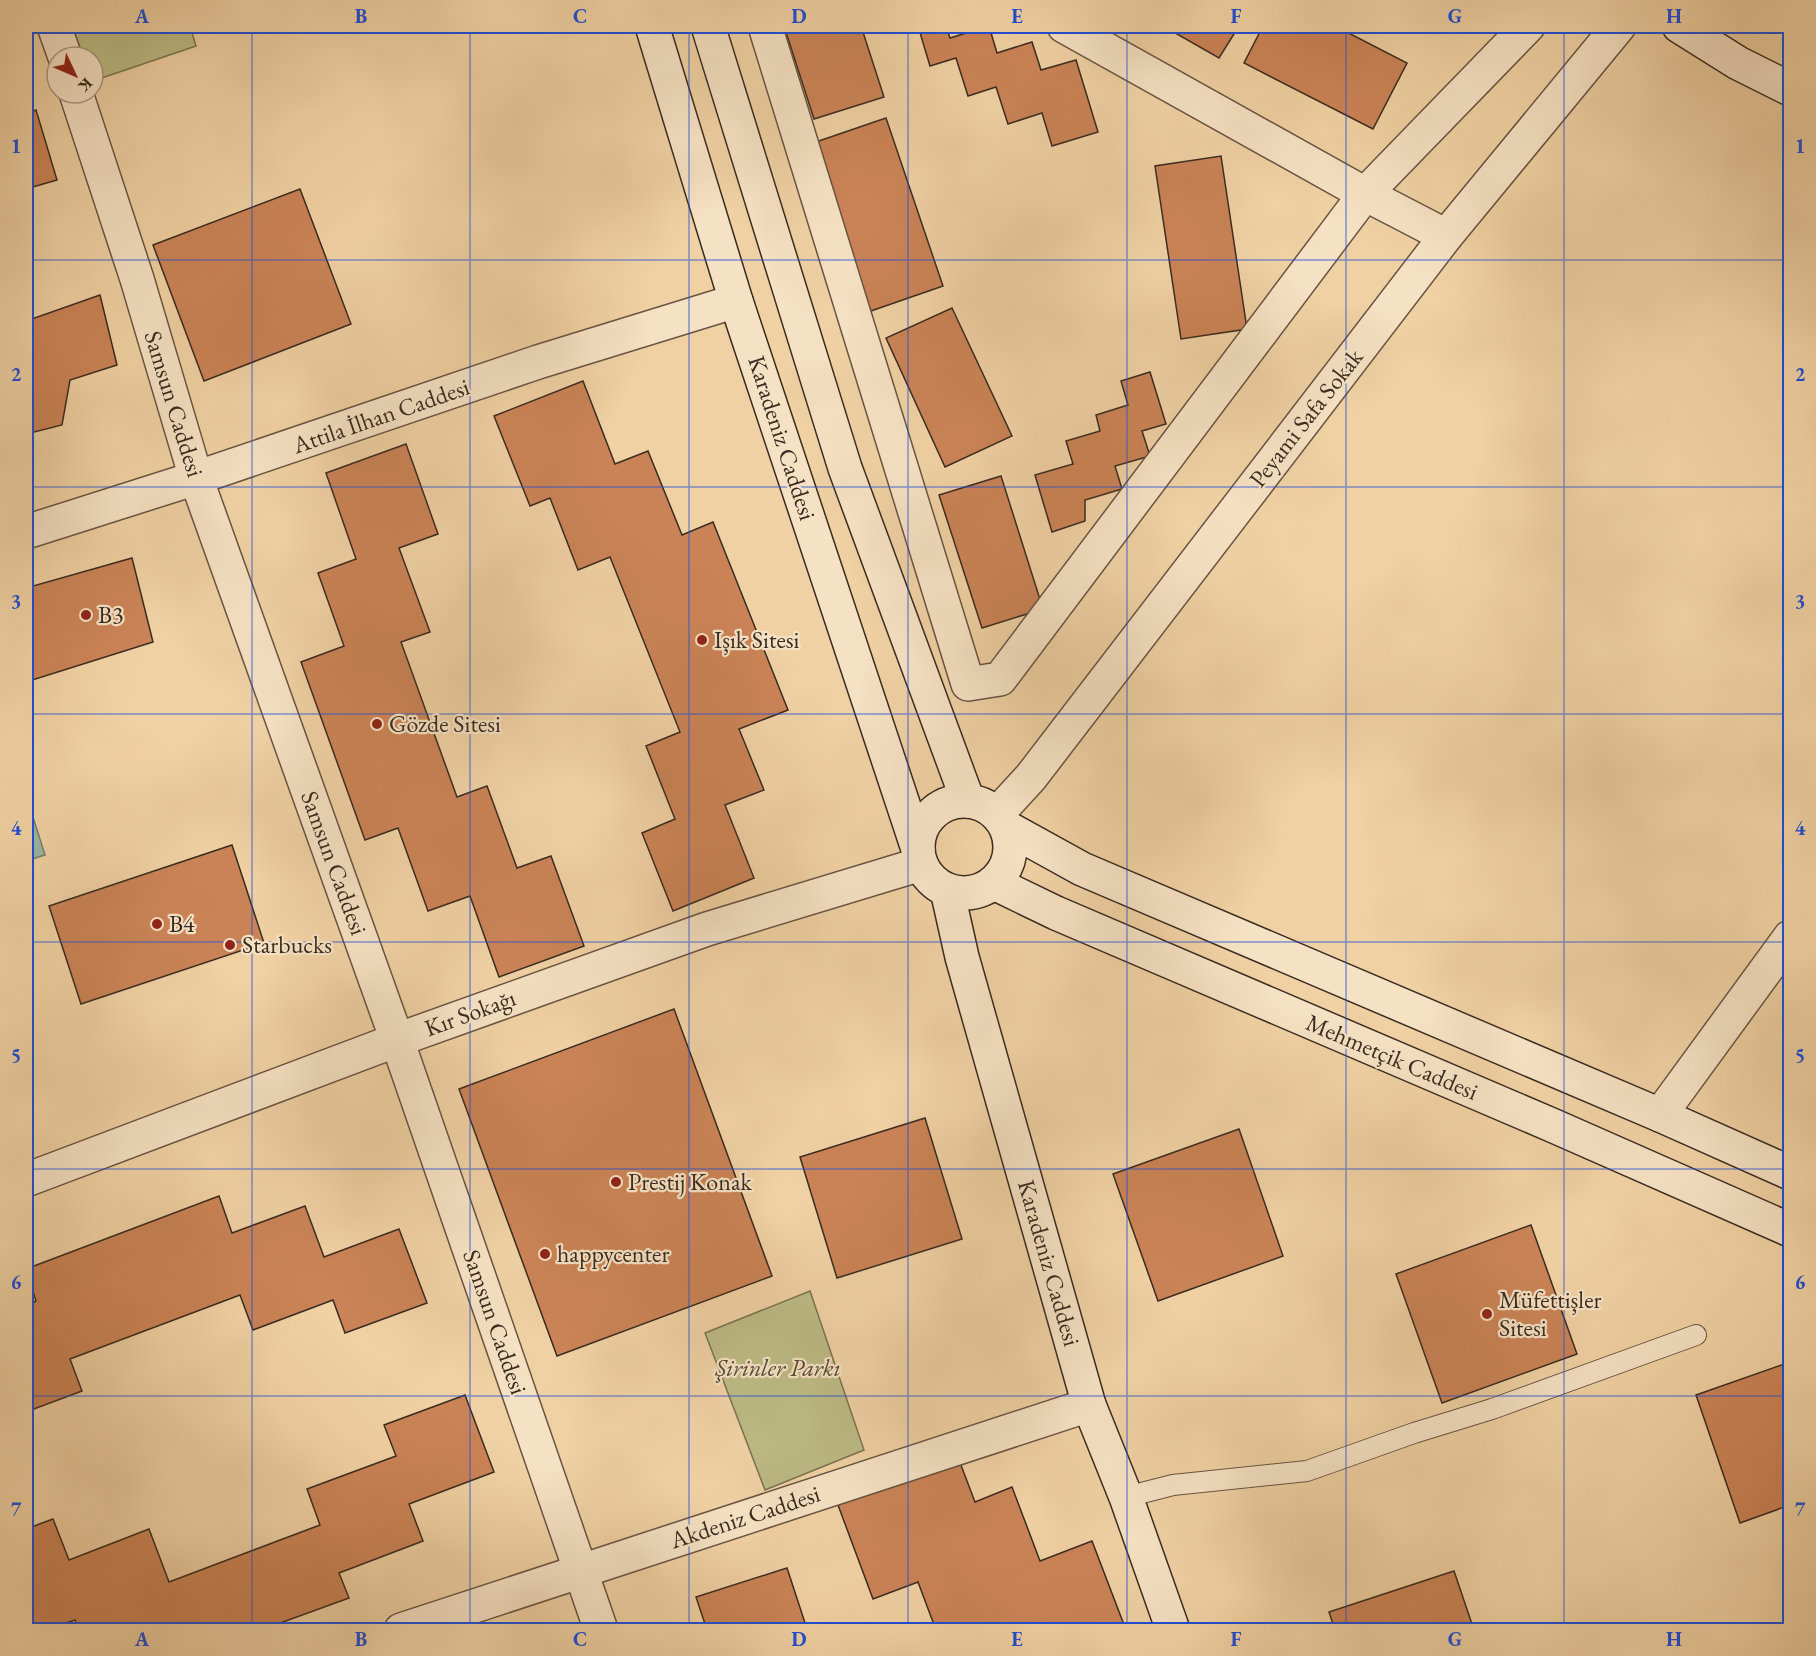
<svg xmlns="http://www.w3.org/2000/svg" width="1816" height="1656" font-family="'EB Garamond',serif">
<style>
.green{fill:#bcba83;stroke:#7b7252;stroke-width:1.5}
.water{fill:#9ab7a5;stroke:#747f70;stroke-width:1.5}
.building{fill:#ca8356;stroke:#3a2b21;stroke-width:1.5}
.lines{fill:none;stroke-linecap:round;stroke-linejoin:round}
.service-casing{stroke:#685442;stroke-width:22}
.minor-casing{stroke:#685442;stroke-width:36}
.tertiary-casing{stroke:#685442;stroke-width:36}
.secondary-casing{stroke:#3a2b21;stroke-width:36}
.service{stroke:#f5e1c3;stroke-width:20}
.minor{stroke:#f5e1c3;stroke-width:33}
.tertiary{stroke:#f5e1c3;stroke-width:33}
.secondary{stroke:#f5e1c3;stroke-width:33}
.grid{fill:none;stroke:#1d4ed8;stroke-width:1.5;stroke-opacity:0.55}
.poi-dot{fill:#8f2418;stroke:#f5e1c3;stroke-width:2}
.labels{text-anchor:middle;stroke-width:4.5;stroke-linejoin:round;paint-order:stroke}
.street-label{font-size:24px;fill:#3a2b21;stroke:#f5e1c3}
.poi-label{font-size:24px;fill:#3a2b21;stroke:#f5e1c3;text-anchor:start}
.park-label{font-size:24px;font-style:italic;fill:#544835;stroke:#f5e1c3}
.neatline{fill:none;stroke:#1d4ed8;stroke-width:2}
.grid-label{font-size:20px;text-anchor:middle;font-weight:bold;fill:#1d4ed8}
</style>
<rect width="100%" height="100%" fill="#f0d1a3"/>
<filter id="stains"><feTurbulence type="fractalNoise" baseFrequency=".00333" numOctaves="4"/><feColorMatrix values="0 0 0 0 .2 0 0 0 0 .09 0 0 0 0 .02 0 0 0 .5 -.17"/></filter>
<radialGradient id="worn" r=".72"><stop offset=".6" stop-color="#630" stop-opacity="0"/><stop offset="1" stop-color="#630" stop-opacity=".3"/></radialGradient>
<g class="green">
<polygon points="72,26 190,26 196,46 93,81 93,57 83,57"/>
<polygon points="810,1291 864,1450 765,1490 705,1333"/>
</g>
<polygon class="water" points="26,795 45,855 26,861"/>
<g class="building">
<polygon points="784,26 861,26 884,97 814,119"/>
<polygon points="918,26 946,26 950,38 989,26 997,53 1032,42 1041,70 1076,60 1098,132 1052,146 1042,113 1008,124 996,87 968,96 956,58 930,66"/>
<polygon points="1163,26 1239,26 1219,58"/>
<polygon points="1263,26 1335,26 1407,63 1373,129 1244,63"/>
<polygon points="36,110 57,180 26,189 26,114"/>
<polygon points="886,118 943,286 868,312 810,144"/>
<polygon points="1221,156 1247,329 1181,339 1155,166"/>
<polygon points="300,189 351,324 204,381 153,245"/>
<polygon points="100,295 117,365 70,380 62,425 26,434 26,321"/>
<polygon points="952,308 1012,436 945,467 886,338"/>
<polygon points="1150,372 1166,424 1142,431 1150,456 1115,466 1122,489 1085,500 1085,521 1052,532 1035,475 1073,464 1066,441 1100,431 1096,415 1128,405 1121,381"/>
<polygon points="583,381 615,464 648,451 682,535 713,522 788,710 739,729 764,790 725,805 754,878 673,911 642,833 675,819 646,746 680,732 610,557 578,570 550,498 530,506 494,416"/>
<polygon points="406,444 438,534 399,548 430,632 401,642 457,797 487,786 517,868 551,856 584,946 499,977 470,896 428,911 398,828 365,840 301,662 344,646 318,573 356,559 326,473"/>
<polygon points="1001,476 1043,609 982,628 939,495"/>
<polygon points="132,558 153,642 26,682 26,588"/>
<polygon points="232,845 264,943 81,1004 49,906"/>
<polygon points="674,1009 772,1276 557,1356 459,1089"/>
<polygon points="925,1118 962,1239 837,1278 800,1157"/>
<polygon points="1239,1129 1283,1256 1158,1301 1113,1174"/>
<polygon points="219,1196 232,1233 305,1206 324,1257 399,1229 427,1303 345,1333 333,1300 253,1330 240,1295 70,1359 82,1391 26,1412 26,1306 36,1301 26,1269"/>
<polygon points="1531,1225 1577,1354 1442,1403 1396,1274"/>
<polygon points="1790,1362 1790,1505 1740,1523 1696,1395"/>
<polygon points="465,1395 494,1472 409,1504 423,1541 339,1573 349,1598 261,1630 167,1630 164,1624 146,1630 79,1630 75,1620 46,1630 26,1630 26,1529 53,1519 69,1560 149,1529 169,1582 320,1525 307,1489 396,1456 384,1425"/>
<polygon points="956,1452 975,1502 1012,1487 1040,1561 1092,1541 1126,1630 936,1630 918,1582 873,1599 835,1497"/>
<polygon points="787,1568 807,1629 707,1630 696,1597"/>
<polygon points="1454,1571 1474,1630 1335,1630 1329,1612"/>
</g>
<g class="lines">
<defs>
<polyline id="service" points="1126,1497 1173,1485 1307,1471 1414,1433 1492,1409 1696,1335"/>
<g id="minor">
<polyline points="54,26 65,57"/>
<polyline points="765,26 968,684 1000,679 1365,194 1528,26"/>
<polyline points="1064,26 1365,194 1446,236"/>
<polyline points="76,93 137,279 196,478 397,1040 601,1630"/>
<polyline points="26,532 196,478 538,362 736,301"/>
<polyline points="1660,1115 1790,937"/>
<polyline points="26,1180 397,1040 707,929 921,864"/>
<polyline points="401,1630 1089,1405"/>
</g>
<polyline id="tertiary" points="997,814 1031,777 1446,236 1619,26"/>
<g id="secondary">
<polyline points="652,26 736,301 918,849"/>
<polyline points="708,26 845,468 968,801"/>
<polyline points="1679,26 1738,63 1790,89"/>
<circle cx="964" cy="847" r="46"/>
<polyline points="1006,827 1082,869 1660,1115 1790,1173"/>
<polyline points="994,883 1056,913 1554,1126 1790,1230"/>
<polyline points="947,890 962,957 1089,1405 1126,1497 1173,1630"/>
</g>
</defs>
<use href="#service" class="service-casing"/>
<use href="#minor" class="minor-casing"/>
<use href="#tertiary" class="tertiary-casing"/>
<use href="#secondary" class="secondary-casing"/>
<use href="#service" class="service"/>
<use href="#minor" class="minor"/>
<use href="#tertiary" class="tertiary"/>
<use href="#secondary" class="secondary"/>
</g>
<path class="grid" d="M252,26V1630M470,26V1630M689,26V1630M908,26V1630M1127,26V1630M1346,26V1630M1564,26V1630M26,260H1790M26,487H1790M26,714H1790M26,942H1790M26,1169H1790M26,1396H1790"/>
<g class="poi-dot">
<circle cx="86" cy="615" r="6"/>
<circle cx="702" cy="640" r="6"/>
<circle cx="377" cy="724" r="6"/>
<circle cx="157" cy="924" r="6"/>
<circle cx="230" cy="945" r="6"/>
<circle cx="616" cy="1182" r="6"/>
<circle cx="545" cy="1254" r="6"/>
<circle cx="1487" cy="1314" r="6"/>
</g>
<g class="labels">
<g class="street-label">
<text transform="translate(174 404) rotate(73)" y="8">Samsun Caddesi</text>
<text transform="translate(381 416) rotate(-19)" y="8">Attila İlhan Caddesi</text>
<text transform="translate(1306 418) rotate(-52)" y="8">Peyami Safa Sokak</text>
<text transform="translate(782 438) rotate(72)" y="8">Karadeniz Caddesi</text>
<text transform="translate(334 863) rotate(70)" y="8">Samsun Caddesi</text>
<text transform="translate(470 1013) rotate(-20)" y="8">Kır Sokağı</text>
<text transform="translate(1392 1057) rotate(23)" y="8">Mehmetçik Caddesi</text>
<text transform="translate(1049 1263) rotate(74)" y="8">Karadeniz Caddesi</text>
<text transform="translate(495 1322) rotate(71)" y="8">Samsun Caddesi</text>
<text transform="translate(745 1517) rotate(-18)" y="8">Akdeniz Caddesi</text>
</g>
<g class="poi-label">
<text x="98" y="623">B3</text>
<text x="714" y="648">Işık Sitesi</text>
<text x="389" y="732">Gözde Sitesi</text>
<text x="169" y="932">B4</text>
<text x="242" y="953">Starbucks</text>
<text x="628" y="1190">Prestij Konak</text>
<text x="557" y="1262">happycenter</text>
<text x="1499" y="1308">Müfettişler<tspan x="1499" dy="28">Sitesi</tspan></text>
</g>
<g class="park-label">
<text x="778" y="1376">Şirinler Parkı</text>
</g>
</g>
<rect width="1816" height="1656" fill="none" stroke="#f0d1a3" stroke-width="66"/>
<g transform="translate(75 75) rotate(134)"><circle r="28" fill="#f5e1c3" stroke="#aa9882" stroke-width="1.5"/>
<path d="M0-4.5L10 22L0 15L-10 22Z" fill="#8f2418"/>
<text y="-9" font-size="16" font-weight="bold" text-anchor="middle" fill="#3a2b21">K</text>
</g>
<rect x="33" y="33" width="1750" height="1590" class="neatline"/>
<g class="grid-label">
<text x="142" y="23">A</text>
<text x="361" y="23">B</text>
<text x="580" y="23">C</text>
<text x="799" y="23">D</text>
<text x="1017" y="23">E</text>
<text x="1236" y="23">F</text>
<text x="1455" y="23">G</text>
<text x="1674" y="23">H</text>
<text x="16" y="153">1</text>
<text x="1800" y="153">1</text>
<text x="16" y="381">2</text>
<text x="1800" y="381">2</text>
<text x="16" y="608">3</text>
<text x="1800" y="608">3</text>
<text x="16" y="835">4</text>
<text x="1800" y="835">4</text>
<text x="16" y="1062">5</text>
<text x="1800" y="1062">5</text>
<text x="16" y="1289">6</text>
<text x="1800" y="1289">6</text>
<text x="16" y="1516">7</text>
<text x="1800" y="1516">7</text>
<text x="142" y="1646">A</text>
<text x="361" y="1646">B</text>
<text x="580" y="1646">C</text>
<text x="799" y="1646">D</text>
<text x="1017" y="1646">E</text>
<text x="1236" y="1646">F</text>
<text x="1455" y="1646">G</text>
<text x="1674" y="1646">H</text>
</g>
<rect width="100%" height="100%" filter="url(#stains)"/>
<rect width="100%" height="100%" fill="url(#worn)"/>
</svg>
